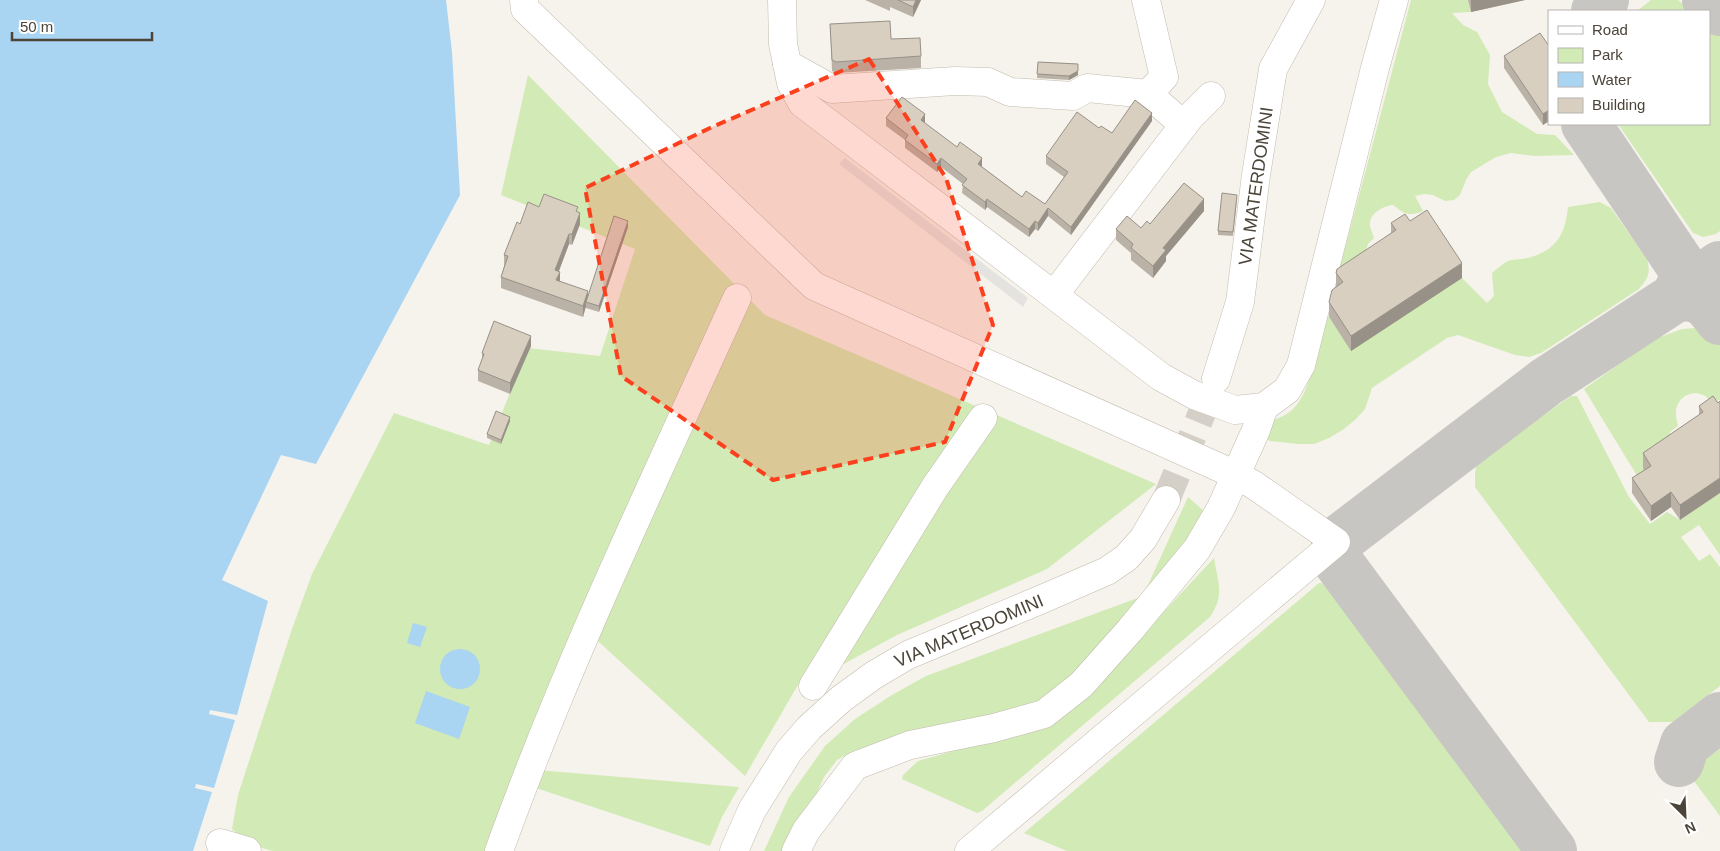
<svg xmlns="http://www.w3.org/2000/svg" width="1720" height="851" font-family="Helvetica,sans-serif">
<style>
.green{fill:#d2eab5}
.parking{fill:#e5e3e0}
.water{fill:#a9d4f2}
.lines{fill:none;stroke-linecap:round;stroke-linejoin:round}
.taxiway{stroke:#c8c6c3;stroke-width:50}
.minor-tunnel{stroke:#d4d0c8;stroke-width:28;stroke-dasharray:28 14;stroke-linecap:butt}
.minor-casing{stroke:#c2bbae;stroke-width:29}
.minor{stroke:#fff;stroke-width:28}
.wall{fill:#bab2a6}
.shaded-wall{fill:#979187}
.building{fill:#d8cfc1;stroke:#979187}
.marked{fill:#fc3f1d;fill-opacity:0.2;stroke:#fc3f1d;stroke-width:4;stroke-dasharray:10 6;stroke-linejoin:round}
.labels{text-anchor:middle;stroke-width:5;stroke-linejoin:round;paint-order:stroke}
.street-label{font-size:18px;fill:#4b4439;stroke:#fff}
</style>
<rect width="100%" height="100%" fill="#f6f3ec"/>
<g class="green">
<path d="M1411,0H1468L1471,12L1452,13L1463,25L1477,32L1490,55L1488,84L1502,112L1537,134L1555,135L1574,155L1535,156L1511,153L1496,157L1471,172L1466,180L1460,195L1454,200L1445,201L1433,195L1424,194L1415,196L1423,211C1408,217 1405,214 1393,205C1383,206 1369,213 1370,226C1371,230 1373,235 1374,238L1368,244L1359,270L1335,286Z"/>
<polygon points="1651,0 1678,0 1692,11 1637,11"/>
<polygon points="1709,24 1720,33 1720,231 1716,234 1703,237 1693,233 1618,124 1709,124"/>
<polygon points="528,75 765,315 1156,484 1047,569 897,635 840,666 816,654 745,776 599,642 577,635 486,851 273,851 248,844 232,829 238,795 292,629 312,574 394,413 489,445 528,348 600,356 635,249 501,195"/>
<path d="M1600,202L1611,208L1647,259C1651,274 1648,278 1639,289L1541,353L1529,357L1515,355L1458,335L1447,338L1372,388L1365,409L1356,419L1344,429L1329,438L1314,444H1299L1270,441L1259,435L1262,424C1273,420 1285,417 1293,409C1313,390 1319,337 1324,310L1343,338L1462,278L1487,303L1494,296L1492,273C1497,269 1502,264 1508,261C1513,259 1521,260 1527,258C1556,251 1565,235 1568,207Z"/>
<path d="M1696,328L1712,334L1720,343V400L1713,402C1710,400 1706,396 1703,395C1689,389 1675,400 1676,414C1676,418 1677,422 1678,426L1670,432L1667,451L1651,480L1641,482L1584,389L1655,339L1682,329Z"/>
<polygon points="1571,396 1577,396 1629,497 1650,524 1667,512 1680,520 1720,493 1720,555 1699,525 1681,537 1699,561 1710,554 1720,567 1720,686 1673,722 1649,722 1475,487 1475,473 1477,462"/>
<polygon points="1188,497 1204,511 1208,525 1072,682 1037,707 901,737 853,751 837,760 824,777 792,851 764,851 789,797 825,746 855,719 892,695 926,676 1143,596"/>
<path d="M1214,558C1218,583 1225,595 1210,617L982,811L977,813L902,779L903,775L918,761L1035,728L1091,690Z"/>
<polygon points="1319,583 1335,584 1533,851 1067,851 1024,833"/>
<polygon points="1720,749 1720,816 1694,781 1703,761"/>
<polygon points="537,770 739,787 722,817 710,846 530,786"/>
</g>
<polygon class="parking" points="845,158 1028,298 1023,307 839,164"/>
<g class="water">
<polygon points="0,0 446,0 452,52 460,195 316,464 281,455 222,580 268,601 237,715 210,710 209,714 235,720 214,788 196,784 195,788 212,792 193,851 0,851"/>
<polygon points="413,623 427,627 420,647 407,643"/>
<circle cx="460" cy="669" r="20"/>
<polygon points="426,691 470,707 459,739 415,723"/>
</g>
<g class="lines">
<g class="taxiway">
<polyline points="1707,0 1720,11"/>
<polyline points="1596,11 1604,0"/>
<polyline points="1586,124 1682,267 1685,277 1676,297"/>
<path d="M1676,297C1701,295 1706,301 1720,320"/>
<polyline points="1679,762 1685,744 1720,717"/>
<polyline points="1552,851 1338,562 1336,542 1546,382 1676,297 1720,266"/>
</g>
<polyline class="minor-tunnel" points="1166,500 1216,379"/>
<defs>
<g id="minor">
<polyline points="524,0 525,9 814,286 1236,475 1254,485 1336,542 969,851"/>
<polyline points="782,0 783,44 791,83 802,103 1161,377 1194,395 1235,410 1264,407 1287,390 1301,365 1375,68 1394,0"/>
<polyline points="1146,0 1164,77 1148,94"/>
<polyline points="787,64 832,89 955,81 988,82 1010,92 1073,96 1087,88 1148,94 1184,125"/>
<polyline points="1054,295 1190,117 1211,96"/>
<polyline points="1216,379 1240,302 1256,175 1273,69 1311,0"/>
<polyline points="813,686 935,487 983,418"/>
<polyline points="220,843 247,851"/>
<path d="M499,851C567,662 654,481 737,298"/>
<polyline points="734,851 752,810 789,751 809,728 841,699 874,675 908,655 1040,600 1107,571 1126,558 1143,539 1166,500"/>
<polyline points="796,851 806,831 855,766 910,745 994,728 1044,714 1081,685 1130,630 1197,549 1221,508 1256,430 1264,407"/>
</g>
</defs>
<use href="#minor" class="minor-casing"/>
<use href="#minor" class="minor"/>
</g>
<g class="wall">
<polygon points="865,0 921,0 913,17 890,7 890,11"/>
<polygon points="1468,0 1525,0 1471,12"/>
<polygon points="830,24 891,39 921,56 921,68 836,73 832,71"/>
<polygon points="1549,46 1549,121 1543,125 1504,68 1504,56"/>
<polygon points="1038,62 1078,64 1078,75 1069,80 1037,78"/>
<polygon points="886,118 925,122 924,123 1022,197 1045,204 1064,177 1046,164 1046,156 1099,128 1112,133 1152,121 1071,235 1048,216 1038,231 1035,229 1029,237 987,207 985,210 962,193 963,184 941,167 937,172 905,148 905,140 886,126"/>
<polygon points="1237,199 1233,236 1218,235 1218,231"/>
<polygon points="539,207 578,212 580,224 572,245 569,244 559,271 560,281 588,297 628,227 599,312 586,308 586,306 583,317 501,288 501,277 504,266 504,255"/>
<polygon points="1204,211 1166,256 1166,261 1153,278 1131,260 1131,253 1116,240 1116,229 1141,228 1150,224"/>
<polygon points="1410,221 1462,278 1351,351 1329,317 1329,302 1336,287 1336,273 1391,233 1391,223"/>
<polygon points="531,346 510,394 478,381 478,370 482,359 482,353"/>
<polygon points="1713,396 1680,520 1671,507 1651,521 1632,493 1632,478 1644,470 1643,468 1643,453 1699,415 1699,406"/>
<polygon points="510,421 501,444 487,438 487,434"/>
</g>
<g class="shaded-wall">
<polygon points="916,0 921,0 913,17 913,7"/>
<polygon points="1471,0 1525,0 1471,12"/>
<polygon points="1078,71 1078,75 1069,80 1069,76"/>
<polygon points="1549,110 1549,121 1543,125 1543,114"/>
<polygon points="1152,113 1152,121 1071,235 1071,227"/>
<polygon points="925,114 925,122 921,128 921,120"/>
<polygon points="941,158 941,167 937,172 937,164"/>
<polygon points="982,158 982,166 978,172 978,164"/>
<polygon points="987,199 987,207 985,210 985,202"/>
<polygon points="1204,199 1204,211 1166,256 1166,261 1153,278 1153,266 1163,248"/>
<polygon points="1048,208 1048,216 1038,231 1038,223"/>
<polygon points="580,213 580,224 572,245 572,234"/>
<polygon points="628,221 628,227 599,312 599,306"/>
<polygon points="1035,221 1035,229 1029,237 1029,229"/>
<polygon points="569,234 569,244 555,281 555,270"/>
<polygon points="1462,263 1462,278 1351,351 1351,336"/>
<polygon points="560,272 560,283 556,280"/>
<polygon points="588,291 588,302 586,302 586,306 583,317 583,306"/>
<polygon points="531,336 531,346 510,394 510,383"/>
<polygon points="510,417 510,421 501,444 501,440"/>
<polygon points="1720,478 1720,493 1680,520 1680,505"/>
<polygon points="1671,492 1671,507 1651,521 1651,506"/>
</g>
<g class="building">
<polygon points="898,0 916,0 913,7"/>
<polygon points="890,21 891,39 920,38 921,56 836,62 832,60 830,24"/>
<polygon points="1540,33 1549,46 1549,110 1543,114 1504,56"/>
<polygon points="1038,62 1078,64 1078,71 1069,76 1037,74"/>
<polygon points="902,97 925,114 921,120 957,147 960,142 982,158 978,164 1022,197 1026,191 1045,204 1068,172 1046,156 1077,112 1099,128 1101,126 1112,133 1135,100 1152,113 1071,227 1048,208 1038,223 1035,221 1029,229 987,199 985,202 962,185 967,179 941,158 937,164 905,140 908,135 886,118"/>
<polygon points="1184,183 1204,199 1163,248 1166,250 1153,266 1131,248 1133,244 1116,229 1127,216 1141,228 1147,221 1150,224"/>
<polygon points="1222,193 1237,195 1233,232 1218,231"/>
<polygon points="544,194 578,207 576,211 580,213 572,234 569,234 555,270 560,272 556,280 588,291 583,306 501,277 508,256 504,255 517,222 520,224 528,202 539,207"/>
<polygon points="1427,210 1462,263 1351,336 1329,302 1332,290 1343,282 1336,273 1337,269 1396,230 1391,223 1405,214 1410,221"/>
<polygon points="614,216 628,221 599,306 586,302"/>
<polygon points="494,321 531,336 510,383 478,370 484,354 482,353"/>
<polygon points="1713,396 1718,403 1720,401 1720,478 1680,505 1671,492 1651,506 1632,478 1651,466 1643,453 1703,412 1699,406"/>
<polygon points="496,411 510,417 501,440 487,434"/>
</g>
<path class="marked" d="M869,59L946,178L993,325L945,442L773,480L621,376L585,188L710,128Z"/>
<g class="labels">
<g class="street-label">
<text transform="translate(1256 186) rotate(-82)" y="6">VIA MATERDOMINI</text>
<text transform="translate(969 631) rotate(-23)" y="6">VIA MATERDOMINI</text>
</g>
</g>
<rect x="1548" y="10" width="162" height="115" fill="#ffffff" stroke="#b7b4b0"/>
<rect x="1558" y="26" width="25" height="8" fill="#ffffff" stroke="#b7b4b0"/>
<text x="1592" y="35" font-size="15" fill="#4b4439">Road</text>
<rect x="1558" y="48" width="25" height="15" fill="#d2eab5" stroke="#b7b4b0"/>
<text x="1592" y="60" font-size="15" fill="#4b4439">Park</text>
<rect x="1558" y="72" width="25" height="15" fill="#a9d4f2" stroke="#b7b4b0"/>
<text x="1592" y="85" font-size="15" fill="#4b4439">Water</text>
<rect x="1558" y="98" width="25" height="15" fill="#d8cfc1" stroke="#b7b4b0"/>
<text x="1592" y="110" font-size="15" fill="#4b4439">Building</text>
<g transform="translate(1685 816) rotate(156)" stroke="#ffffff" stroke-width="4" paint-order="stroke">
<path d="M0-4L9 19L0 12L-9 19Z" fill="#4b4439"/>
<text y="-8" font-size="14" font-weight="bold" text-anchor="middle" fill="#4b4439">N</text>
</g>
<path d="M12 32v8h140v-8" fill="none" stroke="#4b4439" stroke-width="2.5"/>
<text x="20" y="32" font-size="15" fill="#4b4439" stroke="#ffffff" stroke-width="4" paint-order="stroke">50 m</text>
</svg>
